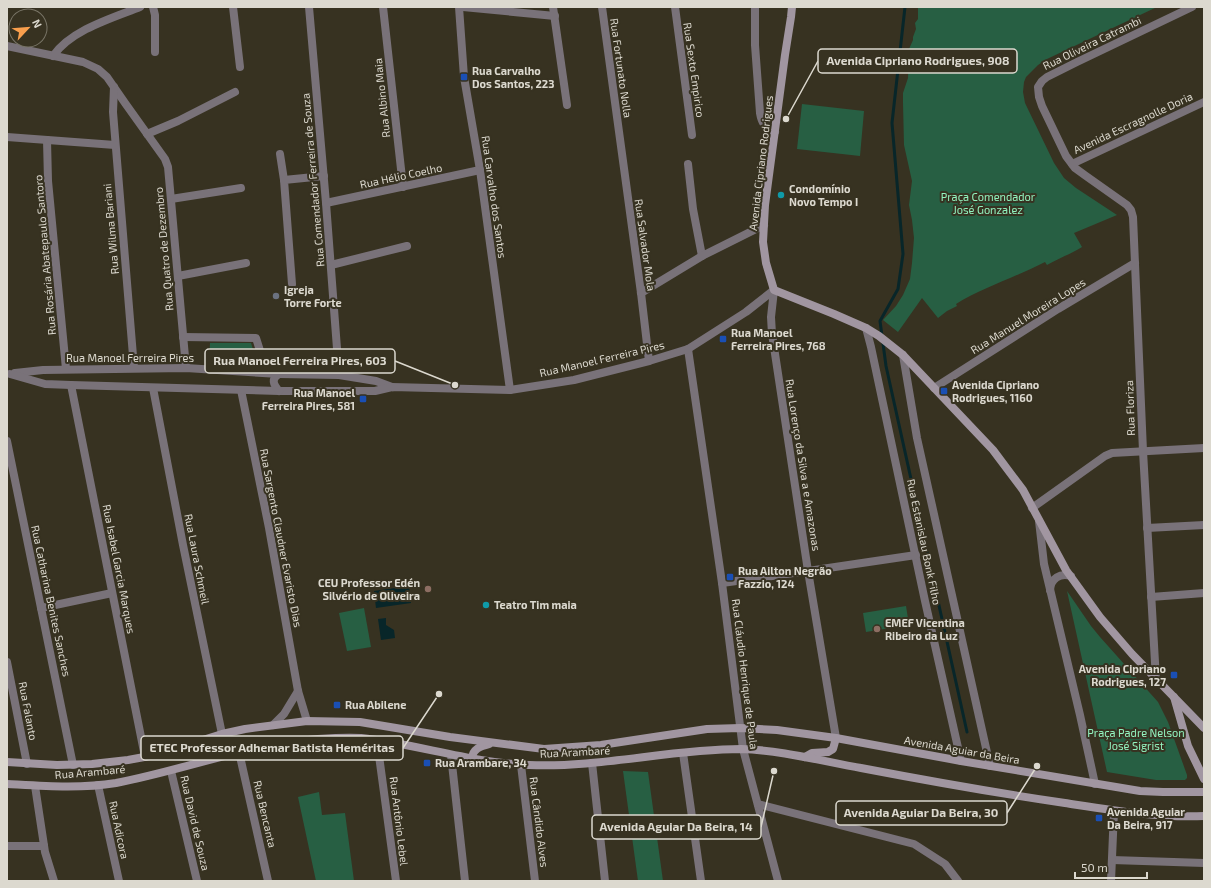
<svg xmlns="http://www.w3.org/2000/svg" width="1211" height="888" font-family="'Exo 2',sans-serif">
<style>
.green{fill:#275f43}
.water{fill:#082629}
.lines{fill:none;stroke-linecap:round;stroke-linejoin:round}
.stream{stroke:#082629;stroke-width:3}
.minor{stroke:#797279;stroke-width:8}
.tertiary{stroke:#797279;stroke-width:8}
.secondary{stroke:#a196a1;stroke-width:8}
.transit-dot{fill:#1a4fb4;stroke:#373221;stroke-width:1.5}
.culture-dot{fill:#0f9aa8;stroke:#373221;stroke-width:1.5}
.worship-dot{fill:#6b7280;stroke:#373221;stroke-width:1.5}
.education-dot{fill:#8d6e63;stroke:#373221;stroke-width:1.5}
.labels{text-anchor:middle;stroke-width:4;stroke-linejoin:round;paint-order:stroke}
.street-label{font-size:11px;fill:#dcd9cf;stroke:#373221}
.poi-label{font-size:11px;font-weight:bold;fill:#dcd9cf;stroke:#373221;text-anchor:start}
.park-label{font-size:11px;fill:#92f3bf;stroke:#373221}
.leader{fill:none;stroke:#dcd9cf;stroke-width:1.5}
.callout-dot{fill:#dcd9cf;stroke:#373221;stroke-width:1.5}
.callout{fill:#373221;stroke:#dcd9cf;stroke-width:1.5}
.callout-label{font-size:12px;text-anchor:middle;font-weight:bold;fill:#dcd9cf}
</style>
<rect width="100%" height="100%" fill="#373221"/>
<g class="green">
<path d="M918,7H1157L1047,59L1038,65L1026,77L1024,82L1023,92L1025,103L1054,163L1064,178L1076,188L1117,215L1074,233L1082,247C1071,254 1059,258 1047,265L1045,262C1016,277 984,287 956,304L957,306L947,311L938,318L922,298L898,332L883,320L896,306L903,295L910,279L912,263L914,238L912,220L909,205L912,181L904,145L903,103V93L908,78L909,49L913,40V37L916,29L915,23L918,19Z"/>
<polygon points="802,104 864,111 860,156 797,149"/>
<polygon points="210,343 251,343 259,368 209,363"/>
<polygon points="1067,591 1091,626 1100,637 1158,702 1168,722 1187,775 1187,778 1185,780 1156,780 1107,772"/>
<polygon points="906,606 909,625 866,632 863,613"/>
<polygon points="364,608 371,647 347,651 339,613"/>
<polygon points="623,771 648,772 663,881 638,881"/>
<polygon points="319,792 322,815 345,813 354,881 316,881 298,797"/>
</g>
<g class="water">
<polygon points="409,586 411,603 376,608 374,591"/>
<polygon points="386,618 386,625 394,630 395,638 381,640 378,619"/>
</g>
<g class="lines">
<polyline class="stream" points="905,7 892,123 903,254 898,289 880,321 886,366 967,732"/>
<g class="minor">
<polyline points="153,7 155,15 155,52"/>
<polyline points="233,7 240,67"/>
<polyline points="309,7 326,203 339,375"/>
<polyline points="383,7 403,187"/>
<polyline points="459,7 464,77 480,170 510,390"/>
<polyline points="463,7 555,16"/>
<polyline points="553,7 567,105"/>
<polyline points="602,7 641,293 649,361"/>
<polyline points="675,7 692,135"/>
<path d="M755,7V45L760,113C762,125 765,126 775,132"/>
<polyline points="7,46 83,62 98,69 107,77 125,103 165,159 168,167 186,368"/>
<path d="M53,56C71,30 112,18 140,7"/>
<polyline points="114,87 113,112 134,368"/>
<polyline points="147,134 178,121 235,92"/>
<polyline points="7,137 115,145"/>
<polyline points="47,140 48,181 66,369"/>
<polyline points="280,154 284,180"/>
<polyline points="688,164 693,209 702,256"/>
<polyline points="1072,164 1204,102"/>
<polyline points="171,199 241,188"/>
<polyline points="326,203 480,170"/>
<polyline points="331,265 407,246"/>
<polyline points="178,276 246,263"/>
<polyline points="292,284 284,180 324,176"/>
<polyline points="774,290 771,317 772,334 808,571 836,738"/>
<polyline points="641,293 702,256 764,225"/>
<polyline points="866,328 871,347 925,601 961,761"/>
<polyline points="183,337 256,338 267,373"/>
<polyline points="688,349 722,583 743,749 778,881"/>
<polyline points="903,355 917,438 990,766"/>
<polyline points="71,385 145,757"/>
<polyline points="153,388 183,545 222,734"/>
<polyline points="934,388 1058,309 1135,263"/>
<polyline points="241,390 269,528 298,691 307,721"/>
<polyline points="7,441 73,765"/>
<polyline points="1032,508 1105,456 1112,453 1204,448"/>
<polyline points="1039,521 1044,564 1080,715 1095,784"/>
<polyline points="1147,528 1204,525"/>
<polyline points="722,583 808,571 916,555"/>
<path d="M1050,590C1051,578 1060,573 1071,576"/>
<polyline points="1151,597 1204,593"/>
<polyline points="41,608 112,593"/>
<polyline points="7,662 27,764"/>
<polyline points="1156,680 1143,451 1133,217 1131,210 1127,205 1086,176 1075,168 1066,156 1042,106 1039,97 1038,87 1042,81 1047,77 1077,62 1192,7"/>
<polyline points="273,725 284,714 298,691"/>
<polyline points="377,741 396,881"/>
<polyline points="239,752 268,881"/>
<polyline points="683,753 701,881"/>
<polyline points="451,755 465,881"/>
<polyline points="592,763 605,881"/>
<polyline points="521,765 535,881"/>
<polyline points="171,771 197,881"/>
<polyline points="98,785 119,881"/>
<polyline points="35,786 45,852 54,881"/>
<polyline points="758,804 914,844 945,864 958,881"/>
<polyline points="7,846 44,846"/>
<polyline points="1112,860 1204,863"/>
<polyline points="1111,881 1114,811"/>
</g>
<g class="tertiary">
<polyline points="15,373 43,370 186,368 279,374 339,375 376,381 392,387"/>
<polyline points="10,374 45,384 71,385 279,391 375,391 392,387 510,390 574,380 649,361 688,349 746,312 774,290"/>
<path d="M279,391C273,384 271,379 279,374"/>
</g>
<g class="secondary">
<polyline points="792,7 791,17 785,55 765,205 763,242 766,263 774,290 834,314 866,328 879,336 903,355 993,450 1023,490 1066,570 1100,617 1132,654 1204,728"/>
<polyline points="1174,697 1188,746 1204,779"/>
<polyline points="805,757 812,753 828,752 833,749 836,738"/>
<path d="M472,759C472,749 481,746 489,744"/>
<polyline points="7,762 57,765 92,764 128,760 155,755 222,734 245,729 307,721 360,722 450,737 544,749 601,745 707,729 740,728 777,730 836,738 961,761 1140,791 1163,792 1204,792"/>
<path d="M7,784C43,786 80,789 116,783C184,770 249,744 318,739C332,738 347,737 361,738C417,744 472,763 529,765C600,768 670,749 741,749C780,750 822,761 861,768C929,781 997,793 1065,803C1111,810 1158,818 1204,816"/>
</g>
</g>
<g class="transit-dot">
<rect x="460" y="73" width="8" height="8" rx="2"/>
<rect x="719" y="335" width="8" height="8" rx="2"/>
<rect x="940" y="387" width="8" height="8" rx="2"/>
<rect x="359" y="395" width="8" height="8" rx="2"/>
<rect x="726" y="573" width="8" height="8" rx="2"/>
<rect x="1170" y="671" width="8" height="8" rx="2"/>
<rect x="333" y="701" width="8" height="8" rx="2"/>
<rect x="423" y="759" width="8" height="8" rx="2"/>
<rect x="1095" y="814" width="8" height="8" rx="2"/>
</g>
<g class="culture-dot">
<circle cx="781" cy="195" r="4"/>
<circle cx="486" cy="605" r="4"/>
</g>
<circle class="worship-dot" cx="276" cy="296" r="4"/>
<g class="education-dot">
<circle cx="428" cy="589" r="4"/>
<circle cx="877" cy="629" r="4"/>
</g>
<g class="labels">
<g class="street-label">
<text transform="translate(1092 43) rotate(-26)" y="4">Rua Oliveira Catrambi</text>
<text transform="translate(621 68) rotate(82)" y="4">Rua Fortunato Nolla</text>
<text transform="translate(694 70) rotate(82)" y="4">Rua Sexto Empirico</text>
<text transform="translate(382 98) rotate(-96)" y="4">Rua Albino Maia</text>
<text transform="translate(1133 123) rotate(-25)" y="4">Avenida Escragnolle Doria</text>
<text transform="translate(761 163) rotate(-83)" y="4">Avenida Cipriano Rodrigues</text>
<text transform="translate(401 176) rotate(-12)" y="4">Rua Hélio Coelho</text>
<text transform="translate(313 180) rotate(-95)" y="4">Rua Comendador Ferreira de Souza</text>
<text transform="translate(494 197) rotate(82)" y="4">Rua Carvalho dos Santos</text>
<text transform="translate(111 229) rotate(-95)" y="4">Rua Wilma Bariani</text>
<text transform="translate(645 245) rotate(82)" y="4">Rua Salvador Mola</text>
<text transform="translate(164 249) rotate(-95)" y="4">Rua Quatro de Dezembro</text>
<text transform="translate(45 255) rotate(-95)" y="4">Rua Rosária Abatepaulo Santoro</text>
<text transform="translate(1028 316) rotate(-32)" y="4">Rua Manuel Moreira Lopes</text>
<text x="130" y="362">Rua Manoel Ferreira Pires</text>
<text transform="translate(602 359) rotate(-13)" y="4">Rua Manoel Ferreira Pires</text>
<text transform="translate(1130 408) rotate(-92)" y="4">Rua Floriza</text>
<text transform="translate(803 465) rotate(81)" y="4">Rua Lorenço da Silva a e Amazonas</text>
<text transform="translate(281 538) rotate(79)" y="4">Rua Sargento Claudner Evaristo Dias</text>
<text transform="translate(924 542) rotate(78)" y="4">Rua Estanislau Bonk Filho</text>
<text transform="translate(197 559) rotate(79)" y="4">Rua Laura Schmeil</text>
<text transform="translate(119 569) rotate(79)" y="4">Rua Isabel Garcia Marques</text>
<text transform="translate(51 601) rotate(78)" y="4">Rua Catharina Benites Sanches</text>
<text transform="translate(745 674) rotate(83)" y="4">Rua Cláudio Henrique de Paula</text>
<text transform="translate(28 711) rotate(79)" y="4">Rua Falanto</text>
<text transform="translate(962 750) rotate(10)" y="4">Avenida Aguiar da Beira</text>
<text transform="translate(575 752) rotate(-3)" y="4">Rua Arambaré</text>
<text transform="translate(90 772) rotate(-5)" y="4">Rua Arambaré</text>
<text transform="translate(265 814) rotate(77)" y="4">Rua Bencanta</text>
<text transform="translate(399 821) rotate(83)" y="4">Rua Antônio Lebel</text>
<text transform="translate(539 822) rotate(83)" y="4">Rua Cândido Alves</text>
<text transform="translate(195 823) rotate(77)" y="4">Rua David de Souza</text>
<text transform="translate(119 830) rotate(78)" y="4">Rua Adicora</text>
</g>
<g class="poi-label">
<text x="472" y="75">Rua Carvalho<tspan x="472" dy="13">Dos Santos, 223</tspan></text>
<text x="789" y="193">Condomínio<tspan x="789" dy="13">Novo Tempo I</tspan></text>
<text x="284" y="294">Igreja<tspan x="284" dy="13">Torre Forte</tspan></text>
<text x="731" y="337">Rua Manoel<tspan x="731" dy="13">Ferreira Pires, 768</tspan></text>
<text x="952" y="389">Avenida Cipriano<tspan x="952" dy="13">Rodrigues, 1160</tspan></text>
<text x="355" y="397" text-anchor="end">Rua Manoel<tspan x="355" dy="13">Ferreira Pires, 581</tspan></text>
<text x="738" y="575">Rua Ailton Negrão<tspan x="738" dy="13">Fazzio, 124</tspan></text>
<text x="420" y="587" text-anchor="end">CEU Professor Edén<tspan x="420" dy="13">Silvério de Oliveira</tspan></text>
<text x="494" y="609">Teatro Tim maia</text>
<text x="885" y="627">EMEF Vicentina<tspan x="885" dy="13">Ribeiro da Luz</tspan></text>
<text x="1166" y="673" text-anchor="end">Avenida Cipriano<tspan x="1166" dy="13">Rodrigues, 127</tspan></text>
<text x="345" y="709">Rua Abilene</text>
<text x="435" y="767">Rua Arambare, 34</text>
<text x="1107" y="816">Avenida Aguiar<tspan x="1107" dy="13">Da Beira, 917</tspan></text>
</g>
<g class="park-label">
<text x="988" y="201">Praça Comendador<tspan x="988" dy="13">José Gonzalez</tspan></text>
<text x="1136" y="737">Praça Padre Nelson<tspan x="1136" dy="13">José Sigrist</tspan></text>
</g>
</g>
<path class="leader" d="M786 119L818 61M455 385L395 361M439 694L403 748M1037 766L1007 813M774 771L761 827"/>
<g class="callout-dot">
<circle cx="786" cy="119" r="4"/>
<circle cx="455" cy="385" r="4"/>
<circle cx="439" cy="694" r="4"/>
<circle cx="1037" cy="766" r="4"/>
<circle cx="774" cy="771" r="4"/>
</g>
<g class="callout">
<rect x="818" y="49" width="199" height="24" rx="4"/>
<rect x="205" y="349" width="190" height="24" rx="4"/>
<rect x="141" y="736" width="262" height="24" rx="4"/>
<rect x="836" y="801" width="171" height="24" rx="4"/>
<rect x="592" y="815" width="169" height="24" rx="4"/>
</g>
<g class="callout-label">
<text x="918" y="65">Avenida Cipriano Rodrigues, 908</text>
<text x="300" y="365">Rua Manoel Ferreira Pires, 603</text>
<text x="272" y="752">ETEC Professor Adhemar Batista Heméritas</text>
<text x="921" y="817">Avenida Aguiar Da Beira, 30</text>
<text x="676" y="831">Avenida Aguiar Da Beira, 14</text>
</g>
<rect width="1211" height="888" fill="none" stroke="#dcd9cf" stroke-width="16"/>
<g transform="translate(28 28) rotate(64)"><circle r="19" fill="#373221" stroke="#797567"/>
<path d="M0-3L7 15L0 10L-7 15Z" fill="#f99f4d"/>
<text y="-6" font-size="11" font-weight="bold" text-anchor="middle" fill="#dcd9cf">N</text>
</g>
<path d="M1075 872v6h72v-6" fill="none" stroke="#dcd9cf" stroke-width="2"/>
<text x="1081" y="872" font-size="12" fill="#dcd9cf" stroke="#373221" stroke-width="3" paint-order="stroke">50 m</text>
</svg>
